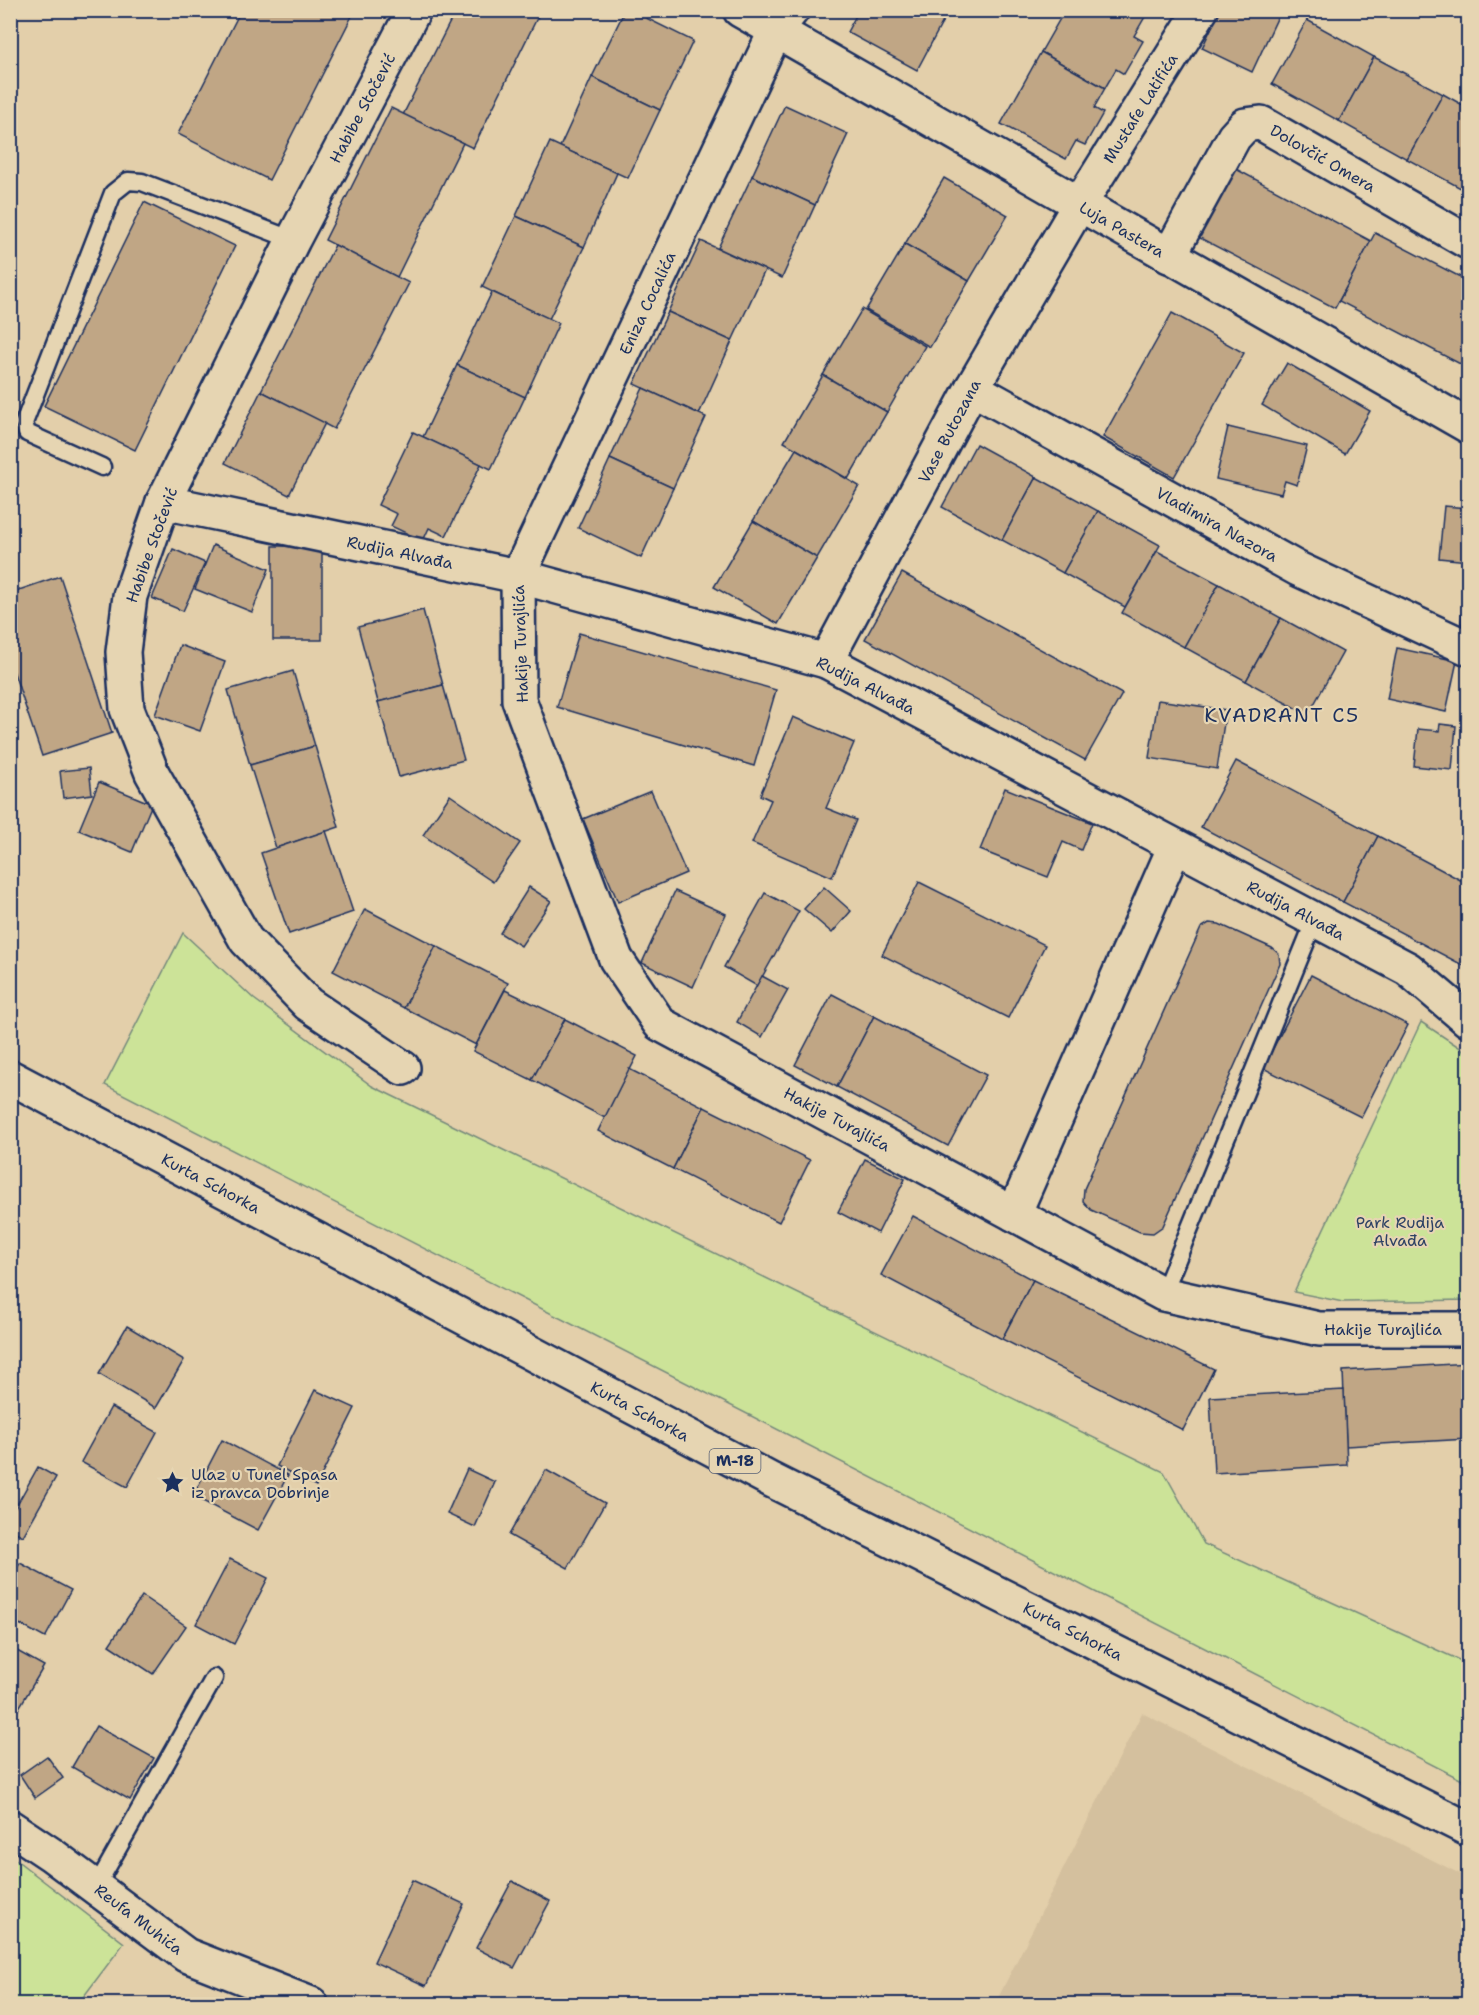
<svg xmlns="http://www.w3.org/2000/svg" width="1479" height="2015" font-family="'Shantell Sans',sans-serif">
<style>
.built{fill:#d4c09e}
.green{fill:#cce398;stroke:#74897b;stroke-width:1.5}
.building{fill:#c0a685;stroke:#1b2f5e;stroke-width:1.5}
.lines{fill:none;stroke-linecap:round;stroke-linejoin:round}
.service-casing{stroke:#1b2f5e;stroke-width:21}
.minor-casing{stroke:#1b2f5e;stroke-width:38}
.primary-casing{stroke:#1b2f5e;stroke-width:38}
.service{stroke:#e6d5b2;stroke-width:16}
.minor{stroke:#e6d5b2;stroke-width:33}
.primary{stroke:#e6d5b2;stroke-width:33}
.labels{text-anchor:middle;stroke-width:4.5;stroke-linejoin:round;paint-order:stroke}
.shield{fill:#e6d5b2;stroke:#586177;stroke-width:1.5}
.shield-label{font-size:15px;font-weight:bold;fill:#1b2f5e}
.street-label{font-size:16px;fill:#1b2f5e;stroke:#e6d5b2}
.park-label{font-size:16px;fill:#2d4164;stroke:#e6d5b2}
.poi-label{font-size:16px;fill:#1b2f5e;stroke:#e6d5b2;text-anchor:start}
.quarter-label{font-size:20px;letter-spacing:1.5px;fill:#1b2f5e;stroke:#e6d5b2}
</style>
<rect width="100%" height="100%" fill="#e3cfaa"/>
<filter id="ink" filterUnits="userSpaceOnUse"><feTurbulence type="fractalNoise" baseFrequency=".0167" numOctaves="2"/><feDisplacementMap in="SourceGraphic" scale="12" xChannelSelector="R" yChannelSelector="G"/><feConvolveMatrix kernelMatrix="1 2 1 2 8 2 1 2 1" color-interpolation-filters="sRGB"/></filter>
<g filter="url(#ink)">
<polygon class="built" points="1142,1713 1468,1878 1468,2004 995,2004"/>
<g class="green">
<polygon points="183,933 254,999 372,1086 1164,1472 1204,1544 1468,1664 1468,1783 105,1085"/>
<polygon points="1421,1022 1468,1053 1468,1300 1343,1302 1294,1292"/>
<polygon points="11,1856 124,1943 78,2004 11,2004"/>
</g>
<g class="building">
<polygon points="241,10 355,10 269,180 178,134"/>
<polygon points="456,10 541,10 473,148 403,115"/>
<polygon points="625,10 630,10 693,41 660,110 592,77"/>
<polygon points="859,10 949,10 917,70 847,32"/>
<polygon points="1065,10 1137,10 1146,15 1134,36 1143,41 1124,74 1116,69 1105,88 1041,52"/>
<polygon points="1220,10 1276,10 1280,12 1252,72 1202,48"/>
<polygon points="1307,20 1374,57 1339,121 1272,84"/>
<polygon points="1041,52 1105,88 1094,108 1103,113 1085,145 1076,141 1066,159 1001,124"/>
<polygon points="1374,57 1443,94 1407,159 1339,121"/>
<polygon points="592,77 660,110 628,178 560,147"/>
<polygon points="1443,94 1468,108 1468,192 1407,159"/>
<polygon points="785,105 848,134 815,205 752,176"/>
<polygon points="391,108 463,143 397,277 325,240"/>
<polygon points="550,142 617,173 584,247 516,216"/>
<polygon points="1234,168 1371,241 1335,308 1198,237"/>
<polygon points="752,176 815,205 782,278 718,248"/>
<polygon points="944,178 1008,215 969,281 905,244"/>
<polygon points="144,202 235,246 135,450 44,406"/>
<polygon points="516,216 584,247 549,319 482,287"/>
<polygon points="1375,233 1468,281 1468,368 1339,301"/>
<polygon points="701,241 765,270 732,341 668,312"/>
<polygon points="905,244 969,281 930,347 866,310"/>
<polygon points="335,245 409,283 334,429 261,391"/>
<polygon points="492,292 559,323 525,397 457,365"/>
<polygon points="862,309 925,346 887,412 823,375"/>
<polygon points="668,312 732,341 699,414 634,384"/>
<polygon points="1172,313 1244,353 1174,477 1103,437"/>
<polygon points="1287,363 1370,411 1345,454 1262,405"/>
<polygon points="457,365 525,397 491,469 423,437"/>
<polygon points="823,375 887,412 848,479 784,442"/>
<polygon points="643,388 706,417 673,488 610,459"/>
<polygon points="261,391 325,423 289,495 225,463"/>
<polygon points="1228,427 1307,446 1297,485 1285,481 1281,494 1216,479"/>
<polygon points="413,432 481,464 446,536 429,528 423,541 391,526 397,514 378,505"/>
<polygon points="976,444 1036,477 1002,540 942,507"/>
<polygon points="796,449 859,486 817,558 753,521"/>
<polygon points="610,459 673,488 641,558 578,528"/>
<polygon points="1036,477 1098,511 1063,573 1002,540"/>
<polygon points="1444,506 1468,508 1468,561 1439,558"/>
<polygon points="1098,511 1160,545 1125,607 1063,573"/>
<polygon points="753,521 817,558 778,624 714,587"/>
<polygon points="213,545 269,569 252,612 195,589"/>
<rect x="273" y="546" width="49" height="94"/>
<polygon points="173,549 205,563 183,611 152,598"/>
<polygon points="1157,551 1219,584 1184,647 1122,613"/>
<polygon points="902,573 1122,694 1085,760 865,639"/>
<polygon points="1466,575 1468,575 1468,624 1461,623"/>
<polygon points="60,576 112,733 42,756 10,661 10,593"/>
<polygon points="1219,584 1281,618 1246,681 1184,647"/>
<polygon points="423,610 443,685 378,702 358,627"/>
<polygon points="1281,618 1343,652 1308,715 1246,681"/>
<polygon points="579,633 776,690 754,766 557,707"/>
<polygon points="180,645 225,662 200,731 155,715"/>
<polygon points="1397,648 1457,661 1446,712 1387,699"/>
<polygon points="293,671 315,746 250,765 228,690"/>
<polygon points="443,685 464,760 399,777 378,702"/>
<polygon points="1158,700 1226,710 1217,769 1149,758"/>
<polygon points="793,717 854,743 826,808 856,820 832,877 752,843 771,800 760,795"/>
<polygon points="1440,724 1456,726 1452,770 1414,766 1418,729 1439,731"/>
<polygon points="315,746 339,827 276,848 250,765"/>
<polygon points="1236,761 1378,836 1343,902 1201,827"/>
<polygon points="89,768 92,794 63,798 60,771"/>
<polygon points="99,782 152,804 132,852 79,830"/>
<polygon points="1005,788 1092,823 1081,850 1063,842 1048,877 980,850"/>
<polygon points="651,791 686,873 618,902 583,819"/>
<polygon points="450,795 520,843 493,882 423,835"/>
<polygon points="326,831 353,912 289,934 261,853"/>
<polygon points="1378,836 1468,884 1468,968 1343,902"/>
<polygon points="919,882 1045,945 1008,1018 882,955"/>
<polygon points="529,887 551,901 521,946 500,933"/>
<polygon points="824,887 851,911 832,933 804,909"/>
<polygon points="675,891 726,914 693,987 642,963"/>
<polygon points="765,893 799,911 757,986 724,967"/>
<polygon points="365,909 436,946 404,1008 333,971"/>
<polygon points="1209,923 1219,924 1272,948 1279,954 1280,964 1163,1226 1153,1233 1140,1232 1091,1210 1083,1201 1084,1189 1201,928"/>
<polygon points="436,946 508,983 476,1045 404,1008"/>
<polygon points="1311,975 1408,1025 1361,1117 1263,1068"/>
<polygon points="762,976 788,990 762,1037 737,1022"/>
<polygon points="505,990 565,1019 532,1080 473,1051"/>
<polygon points="832,994 874,1016 837,1087 795,1065"/>
<polygon points="874,1016 986,1075 948,1146 837,1087"/>
<polygon points="565,1019 637,1056 605,1118 532,1080"/>
<polygon points="629,1069 704,1107 673,1169 598,1131"/>
<polygon points="704,1107 810,1160 779,1222 673,1169"/>
<polygon points="865,1159 905,1179 878,1233 838,1212"/>
<polygon points="913,1216 1033,1280 1002,1339 881,1275"/>
<polygon points="1033,1280 1214,1369 1183,1430 1002,1339"/>
<polygon points="127,1326 184,1360 156,1408 99,1374"/>
<polygon points="1468,1363 1468,1439 1346,1446 1343,1371"/>
<polygon points="315,1390 355,1408 316,1486 277,1466"/>
<polygon points="1344,1390 1347,1465 1214,1473 1210,1397"/>
<polygon points="111,1407 157,1432 127,1487 81,1462"/>
<polygon points="222,1440 288,1475 258,1530 193,1496"/>
<polygon points="38,1467 56,1477 23,1536 10,1529 10,1517"/>
<polygon points="467,1469 495,1482 475,1527 447,1514"/>
<polygon points="546,1470 605,1503 568,1568 509,1535"/>
<polygon points="230,1559 268,1578 234,1644 196,1624"/>
<polygon points="20,1563 71,1590 45,1638 10,1619 10,1581"/>
<polygon points="142,1596 186,1626 153,1674 109,1645"/>
<polygon points="10,1647 44,1666 13,1718 10,1716"/>
<polygon points="96,1726 154,1758 130,1800 72,1767"/>
<polygon points="47,1756 63,1778 35,1798 20,1775"/>
<polygon points="412,1880 464,1904 426,1986 374,1962"/>
<polygon points="512,1881 550,1901 514,1968 476,1948"/>
</g>
<g class="lines">
<defs>
<g id="service">
<polyline points="102,467 27,433 24,423 113,193 128,181 142,182 293,240"/>
<polyline points="1163,1294 1315,920"/>
<polyline points="96,1887 214,1678"/>
</g>
<g id="minor">
<polyline points="740,10 1468,426"/>
<polyline points="792,10 776,30 518,576 519,700 616,959 660,1024 1163,1294 1319,1329 1468,1329"/>
<polyline points="1169,256 1234,137 1245,125 1261,123 1468,242"/>
<polyline points="972,388 1298,569 1468,648"/>
<polyline points="163,502 518,576 826,661 1408,969 1468,1020"/>
<polyline points="826,661 972,388 1079,205 1201,10"/>
<polyline points="403,1068 308,1004 246,940 152,773 127,709 123,652 130,596 163,502 293,240 414,10"/>
<polyline points="1014,1214 1175,846"/>
<polyline points="10,1827 52,1855 186,1955 311,2004"/>
</g>
<polyline id="primary" points="10,1077 771,1480 1468,1829"/>
</defs>
<use href="#service" class="service-casing"/>
<use href="#minor" class="minor-casing"/>
<use href="#primary" class="primary-casing"/>
<use href="#service" class="service"/>
<use href="#minor" class="minor"/>
<use href="#primary" class="primary"/>
</g>
</g>
<defs>
<symbol id="sight-bare" viewBox="-9 -9 18 18"><path d="M0-6L1.8-2.2L6-1.7L2.9 1.2L3.7 5.4L0 3.3L-3.7 5.4L-2.9 1.2L-6-1.7L-1.8-2.2Z" fill="#1b2f5e" stroke="#e6d5b2" stroke-width="2.5" paint-order="stroke"/></symbol>
</defs>
<g fill-rule="evenodd">
<use href="#sight-bare" x="156" y="1466" width="33" height="33"/>
</g>
<g class="labels">
<rect class="shield" x="709.5" y="1449" width="51" height="24" rx="4.5"/>
<g class="shield-label">
<text x="735" y="1466">M-18</text>
</g>
<g class="street-label">
<text transform="translate(362 108) rotate(-62)" y="6">Habibe Stočević</text>
<text transform="translate(1140 108) rotate(-58)" y="6">Mustafe Latifića</text>
<text transform="translate(1323 158) rotate(30)" y="6">Dolovčić Omera</text>
<text transform="translate(1122 229) rotate(30)" y="6">Luja Pastera</text>
<text transform="translate(647 303) rotate(-65)" y="6">Eniza Cocalića</text>
<text transform="translate(949 431) rotate(-62)" y="6">Vase Butozana</text>
<text transform="translate(1217 524) rotate(29)" y="6">Vladimira Nazora</text>
<text transform="translate(151 545) rotate(-70)" y="6">Habibe Stočević</text>
<text transform="translate(400 552) rotate(12)" y="6">Rudija Alvađa</text>
<text transform="translate(520 644) rotate(-92)" y="6">Hakije Turajlića</text>
<text transform="translate(866 685) rotate(27)" y="6">Rudija Alvađa</text>
<text transform="translate(1296 910) rotate(28)" y="6">Rudija Alvađa</text>
<text transform="translate(837 1119) rotate(28)" y="6">Hakije Turajlića</text>
<text transform="translate(211 1183) rotate(28)" y="6">Kurta Schorka</text>
<text x="1383" y="1335">Hakije Turajlića</text>
<text transform="translate(640 1411) rotate(28)" y="6">Kurta Schorka</text>
<text transform="translate(1073 1631) rotate(27)" y="6">Kurta Schorka</text>
<text transform="translate(139 1919) rotate(37)" y="6">Reufa Muhića</text>
</g>
<g class="park-label">
<text x="1400" y="1228">Park Rudija<tspan x="1400" dy="18">Alvađa</tspan></text>
</g>
<g class="poi-label">
<text x="191" y="1480">Ulaz u Tunel Spasa<tspan x="191" dy="18">iz pravca Dobrinje</tspan></text>
</g>
<g class="quarter-label">
<text x="1282" y="722">KVADRANT C5</text>
</g>
</g>
<rect width="1479" height="2015" fill="none" stroke="#e6d5b2" stroke-width="36"/>
<rect x="18" y="18" width="1443" height="1979" fill="none" stroke="#1b2f5e" stroke-width="2" filter="url(#ink)"/>
</svg>
